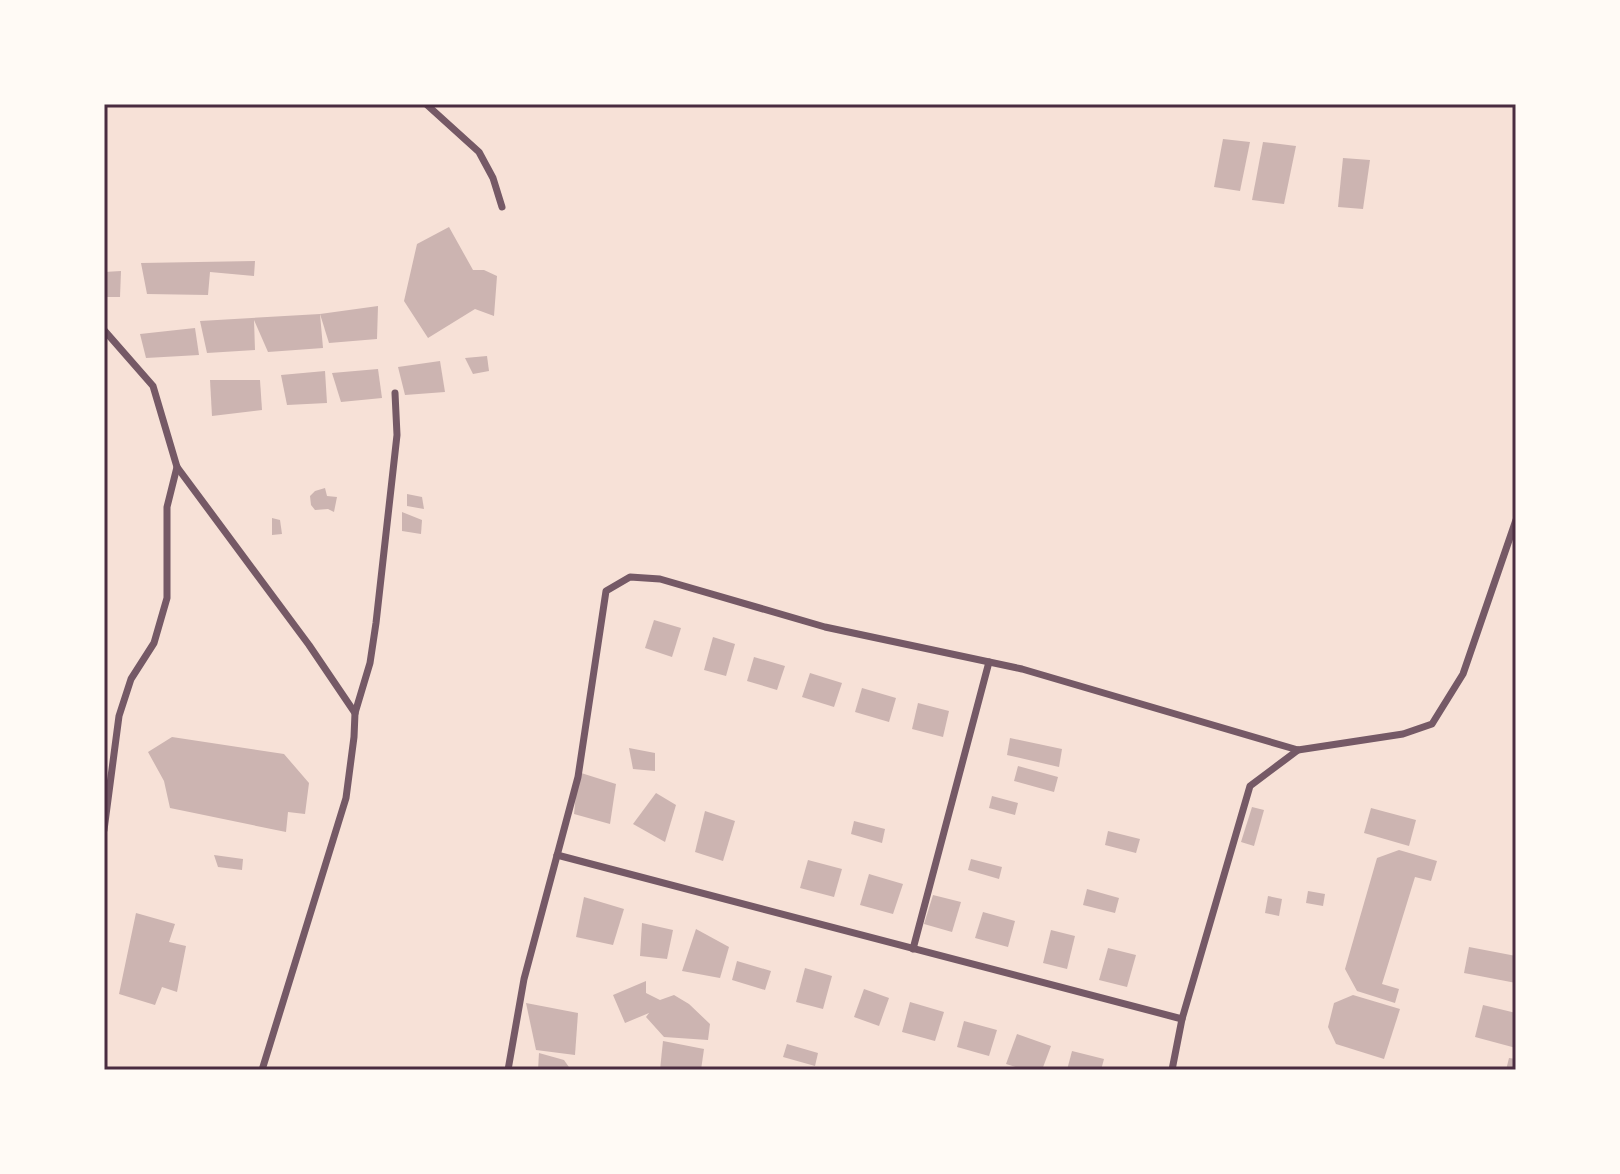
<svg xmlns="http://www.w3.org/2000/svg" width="1620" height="1174" font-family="'Fira Sans',sans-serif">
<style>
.building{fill:#ccb4b1}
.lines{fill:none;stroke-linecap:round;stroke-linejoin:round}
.minor{stroke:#755966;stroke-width:7}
.neatline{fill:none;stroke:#4a2c40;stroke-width:3}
</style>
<rect width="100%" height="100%" fill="#f7e1d7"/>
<g class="building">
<polygon points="1223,139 1250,142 1240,191 1214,187"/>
<polygon points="1263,142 1296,146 1284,204 1252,200"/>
<polygon points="1343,158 1370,160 1363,209 1338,207"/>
<polygon points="449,227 473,270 484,270 497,276 494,316 475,309 428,338 404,301 417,244"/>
<polygon points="255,261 254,276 210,272 208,295 147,294 141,263"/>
<polygon points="121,271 120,297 104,297 104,272"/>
<polygon points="378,306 377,339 329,343 320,314"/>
<polygon points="320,314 323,348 268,352 254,320 255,350 207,353 200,321"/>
<polygon points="195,328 199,355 146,358 140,334"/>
<polygon points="487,356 489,371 473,374 465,358"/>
<polygon points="440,361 445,392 405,395 398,367"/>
<polygon points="378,369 382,398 341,402 332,373"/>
<polygon points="325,371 327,403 287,405 281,375"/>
<polygon points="210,380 260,380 262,410 212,416"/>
<polygon points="325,488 327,496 337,497 334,512 328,509 315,510 311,505 310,496 315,491"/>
<polygon points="407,494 422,497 424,509 407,506"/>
<polygon points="402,512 422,520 421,534 402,531"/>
<polygon points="272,518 280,520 282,534 272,535"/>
<polygon points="654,620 681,628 672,657 645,648"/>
<polygon points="713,637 735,644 726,676 704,670"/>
<polygon points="754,657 785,666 777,690 747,681"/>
<polygon points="810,673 842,683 834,707 802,697"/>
<polygon points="862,688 896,698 889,722 855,712"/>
<polygon points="918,703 949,711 943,737 912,729"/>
<polygon points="172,737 284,754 309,783 305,814 288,812 286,832 170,808 164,781 148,752"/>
<polygon points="1010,738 1062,749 1059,767 1007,755"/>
<polygon points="629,748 655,753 655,771 633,769"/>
<polygon points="1018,766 1058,777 1054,792 1014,781"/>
<polygon points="578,772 616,784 610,824 574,814"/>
<polygon points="656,793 676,805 665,842 633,824"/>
<polygon points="992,796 1018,803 1015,815 989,808"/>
<polygon points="1252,807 1264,810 1254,846 1241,842"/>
<polygon points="1371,808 1416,820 1409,846 1364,833"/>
<polygon points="705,811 735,821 723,861 695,852"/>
<polygon points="854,821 885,829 882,843 851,834"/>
<polygon points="1108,831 1140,839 1136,853 1105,845"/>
<polygon points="1399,850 1437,861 1431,881 1415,877 1382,984 1399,989 1395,1003 1357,991 1345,969 1377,858"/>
<polygon points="214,855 243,859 242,870 218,867"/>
<polygon points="971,859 1002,867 999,879 968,870"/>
<polygon points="808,860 842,869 834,897 800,888"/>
<polygon points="869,874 903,884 893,914 860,905"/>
<polygon points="1087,889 1119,898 1115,913 1083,905"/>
<polygon points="1308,891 1325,894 1323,906 1306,903"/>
<polygon points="933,895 961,902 952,932 924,924"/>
<polygon points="1268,896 1282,899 1279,916 1265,913"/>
<polygon points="584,897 624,909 613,945 576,937"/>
<polygon points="983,912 1015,921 1008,947 975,938"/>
<polygon points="136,913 175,924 169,942 186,946 177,992 162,987 155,1005 119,994"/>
<polygon points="642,923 673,930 667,959 640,956"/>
<polygon points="696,929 729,947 720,978 682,971"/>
<polygon points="1051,930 1075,936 1067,969 1043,963"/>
<polygon points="1469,947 1516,956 1516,983 1464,973"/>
<polygon points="1108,948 1136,955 1127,987 1099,980"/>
<polygon points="737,961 771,971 765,990 732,980"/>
<polygon points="805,968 832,976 823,1009 796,1002"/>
<polygon points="646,981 646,993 660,1000 674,995 689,1004 710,1024 708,1040 664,1037 646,1017 649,1013 625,1023 613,995"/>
<polygon points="864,989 889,998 879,1026 854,1017"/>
<polygon points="1353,995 1400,1009 1384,1059 1336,1044 1328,1027 1334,1003"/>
<polygon points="910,1002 944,1012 935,1041 902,1032"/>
<polygon points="526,1003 578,1013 575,1055 536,1050"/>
<polygon points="1483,1005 1516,1013 1516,1048 1475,1037"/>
<polygon points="964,1021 997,1030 989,1056 957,1047"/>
<polygon points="1017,1034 1051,1046 1042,1070 1025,1070 1006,1064"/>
<polygon points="663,1041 704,1049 701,1070 660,1070"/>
<polygon points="787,1044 818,1053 815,1066 783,1057"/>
<polygon points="1072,1051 1104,1059 1101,1070 1067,1070"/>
<polygon points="539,1053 564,1060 571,1070 538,1070"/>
<polygon points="1509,1058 1516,1059 1516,1070 1506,1070"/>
</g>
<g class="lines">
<g class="minor">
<polyline points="426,104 479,152 493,178 502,207"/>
<polyline points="104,330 153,386 177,467 309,645 355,713"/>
<polyline points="104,830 119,716 131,679 154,643 167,598 167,507 177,467"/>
<polyline points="557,855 1182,1019"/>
<polyline points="913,949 989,662"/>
<polyline points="262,1070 346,798 354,737 355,713 370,663 376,623 397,435 395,393"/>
<polyline points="508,1070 524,979 578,777 606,591 630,577 660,579 825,627 1022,669 1298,750 1403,734 1432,724 1463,674 1516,520"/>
<polyline points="1172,1070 1182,1019 1250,786 1298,750"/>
</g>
</g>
<rect width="1620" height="1174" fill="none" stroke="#fffaf5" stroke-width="212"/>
<rect x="106" y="106" width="1408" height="962" class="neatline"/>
</svg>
